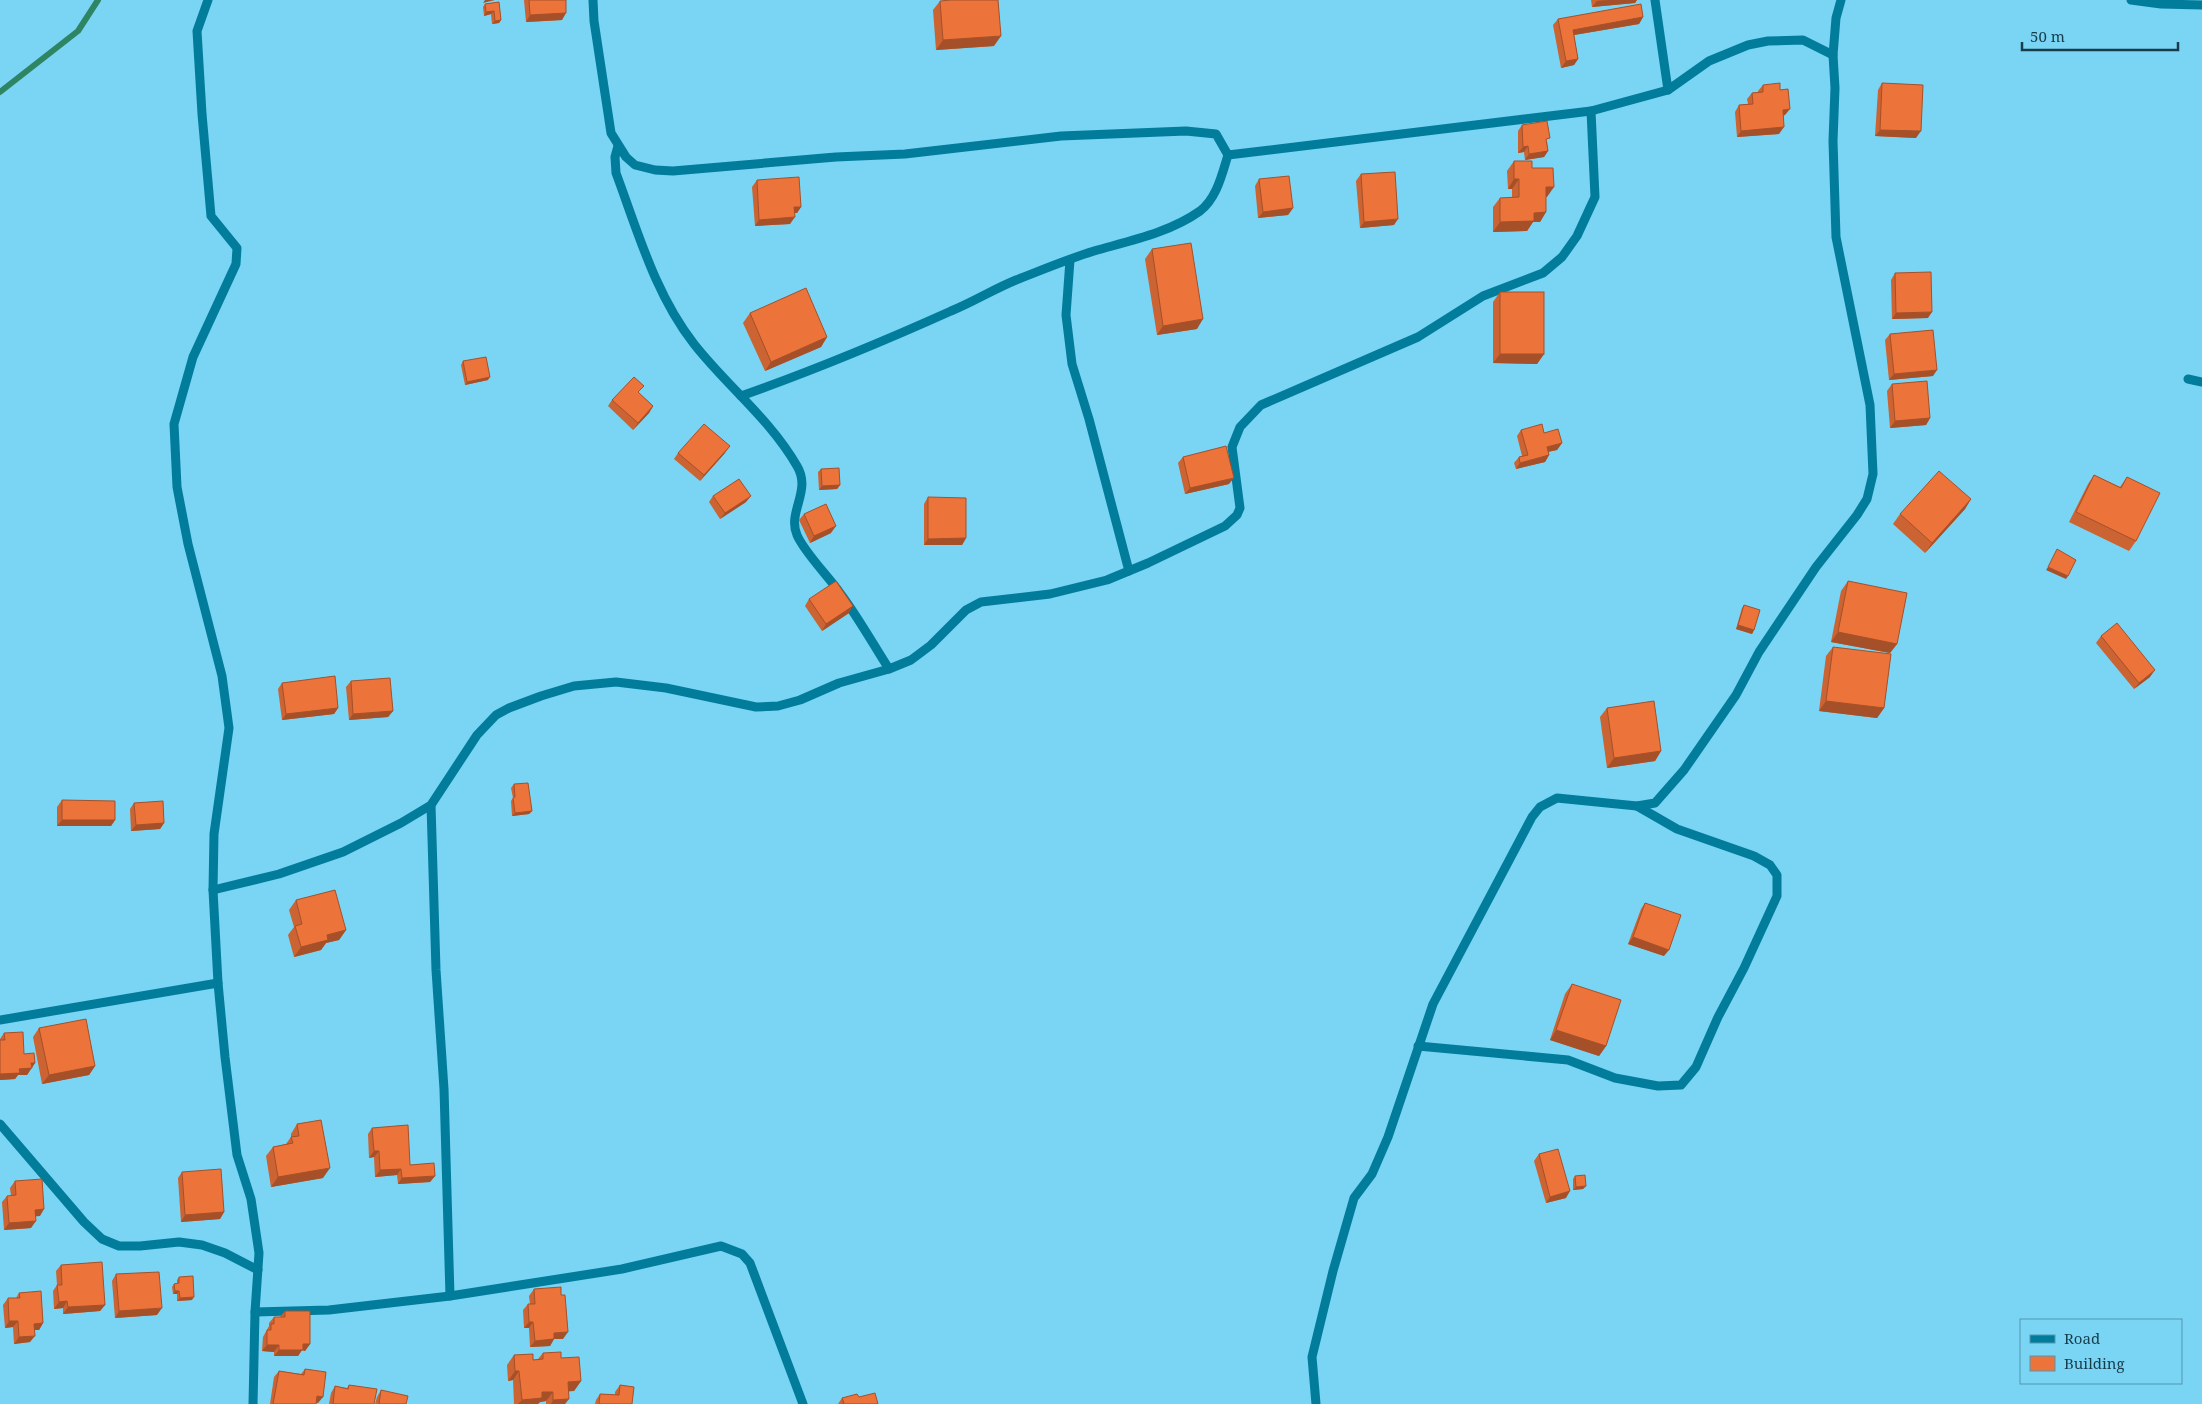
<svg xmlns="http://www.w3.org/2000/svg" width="2202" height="1404" font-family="'Noto Serif',serif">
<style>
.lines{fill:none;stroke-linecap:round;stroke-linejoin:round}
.stream{stroke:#2e8563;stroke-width:6}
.minor{stroke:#027c9b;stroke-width:9}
.wall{fill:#cb6332}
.shaded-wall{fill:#a55029}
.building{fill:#ec733a;stroke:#a55029}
</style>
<rect width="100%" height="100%" fill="#7ad4f4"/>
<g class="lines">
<polyline class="stream" points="0,92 78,31 98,0"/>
<g class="minor">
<polyline points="208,0 197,31 202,114 211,216 237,248 236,264 193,357 174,424 177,487 188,544 222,676 229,728 214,834 213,890 218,983 225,1057 237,1155 251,1199 259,1253 255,1312 253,1404"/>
<polyline points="593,0 594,21 611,133 626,157 635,165 655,170 673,171 836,157 905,154 1061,136 1186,131 1216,134 1228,155 1591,111 1668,90 1709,61 1748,45 1768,41 1803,40 1833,55"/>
<polyline points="1655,0 1668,90"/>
<polyline points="2131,0 2161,4 2202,5"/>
<path d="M618,146L615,157L616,173C638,232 655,294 694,344C727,386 770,419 797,466C812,491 787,512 797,535C804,552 829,577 840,593C858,617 873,644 889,669"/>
<polyline points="1070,260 1066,315 1072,364 1089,419 1129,571"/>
<polyline points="2188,379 2202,382"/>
<path d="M741,396C812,371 882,342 951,311C973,302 994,289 1016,280C1042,270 1068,259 1094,251C1129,241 1169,233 1200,211C1217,198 1222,174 1228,155"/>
<polyline points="431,805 436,970 444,1089 450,1296"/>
<polyline points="213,890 279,874 343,852 401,823 431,805 477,735 496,715 509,708 541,696 574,686 616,682 666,688 756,707 778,706 800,700 839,683 889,669 911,660 931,645 966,610 981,602 1050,594 1107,580 1148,563 1225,526 1237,515 1240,508 1232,447 1240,427 1261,405 1418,337 1483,296 1543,273 1562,257 1577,236 1595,197 1591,111"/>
<polyline points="0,1020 218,983"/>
<polyline points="1418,1046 1568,1060 1615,1078 1658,1086 1681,1085 1696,1067 1718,1017 1744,968 1777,896 1777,875 1770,865 1754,856 1677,829 1637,806"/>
<polyline points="0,1124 84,1222 102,1239 119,1246 140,1246 179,1242 202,1245 225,1253 258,1270"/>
<polyline points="255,1312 329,1310 450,1296 622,1269 721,1246 742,1254 750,1263 803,1404"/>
<polyline points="1316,1404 1312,1357 1333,1271 1354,1198 1372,1174 1388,1137 1433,1004 1532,817 1540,807 1557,798 1637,806 1655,803 1684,770 1736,695 1759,652 1816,567 1857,515 1867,499 1873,474 1870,405 1836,237 1833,141 1835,88 1833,55 1836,18 1841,0"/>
</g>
</g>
<g class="wall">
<polygon points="524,0 566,0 562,20 526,22"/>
<polygon points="1591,0 1637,0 1635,3 1592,7"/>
<polygon points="940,1 994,46 936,50 933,10"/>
<polygon points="499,2 501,20 499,23 492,24 491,14 484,16 483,7 485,4"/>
<polygon points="1643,17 1639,24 1574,35 1578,59 1574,65 1561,68 1553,25 1558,19"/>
<polygon points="1882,83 1916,138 1875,136 1878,90"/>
<polygon points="1763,85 1780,90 1785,115 1783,116 1779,134 1737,137 1735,112 1739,105 1748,104 1747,99 1752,93 1758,92 1758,91"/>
<polygon points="1522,125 1547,142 1548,151 1544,157 1525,160 1524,152 1518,153 1518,131"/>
<polygon points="1514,161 1532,168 1547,197 1546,197 1546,212 1540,222 1533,222 1527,231 1493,232 1493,207 1500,198 1512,197 1512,189 1508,189 1507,171"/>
<polygon points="1361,174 1394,225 1360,228 1356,181"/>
<polygon points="1259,179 1293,208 1288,215 1258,218 1255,186"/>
<polygon points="757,180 801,207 797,213 794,213 790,224 755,226 752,187"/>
<polygon points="1152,249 1197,329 1157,335 1145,259"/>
<polygon points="1895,273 1928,318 1892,319 1891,280"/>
<polygon points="1500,292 1544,354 1537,364 1493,363 1493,302"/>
<polygon points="750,313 827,337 821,347 765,371 743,323"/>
<polygon points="1890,334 1933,376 1889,380 1885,340"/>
<polygon points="463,361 488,380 465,385 461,365"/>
<polygon points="1892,384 1930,418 1926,425 1890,428 1887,391"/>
<polygon points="639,393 653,406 649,413 633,430 608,406 612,400"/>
<polygon points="1521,430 1544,433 1562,443 1557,450 1548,452 1549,455 1545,462 1516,469 1514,463 1519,457 1522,456 1517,436"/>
<polygon points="678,453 725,453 700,481 674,459"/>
<polygon points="1183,457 1229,484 1185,494 1178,463"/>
<polygon points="821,469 840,485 837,489 819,490 818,472"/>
<polygon points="2094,475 2120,487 2127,477 2136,541 2129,551 2069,522 2088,484"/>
<polygon points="713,496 746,502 720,519 709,502"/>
<polygon points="928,497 966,538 962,545 924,545 924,504"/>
<polygon points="1971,499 1965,509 1925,553 1893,524 1900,514"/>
<polygon points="804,514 831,533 810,543 799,520"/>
<polygon points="1848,581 1897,644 1890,653 1831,642 1841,591"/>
<polygon points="809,599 849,613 822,631 805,606"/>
<polygon points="1744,605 1754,630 1752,634 1736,629 1742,608"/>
<polygon points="2101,636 2150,677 2134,689 2096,643"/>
<polygon points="1833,647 1884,708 1877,718 1819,711 1826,656"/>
<polygon points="351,681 393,711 388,717 349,720 346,687"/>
<polygon points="282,683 338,708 334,714 282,720 278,689"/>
<polygon points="1607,708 1661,751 1655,761 1607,768 1600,717"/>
<polygon points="514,784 532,811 529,814 512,816 511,801 513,798 511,788"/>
<polygon points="62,800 115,820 111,826 57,826 57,807"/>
<polygon points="134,803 164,823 160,829 131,831 130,809"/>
<polygon points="296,900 346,930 339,940 326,943 321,950 294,957 288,935 294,927 289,910"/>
<polygon points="1645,903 1664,956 1628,944 1641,909"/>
<polygon points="1572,984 1606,1046 1599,1056 1550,1040 1565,994"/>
<polygon points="39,1028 95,1066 89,1075 42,1084 33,1037"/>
<polygon points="4,1033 24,1054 35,1063 27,1075 18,1075 15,1079 0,1080 0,1039"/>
<polygon points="297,1124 323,1178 271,1187 266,1156 273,1147 286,1144 291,1137 291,1134"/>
<polygon points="372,1128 410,1165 435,1176 430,1182 398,1184 397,1175 375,1177 374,1157 369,1158 368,1134"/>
<polygon points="1539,1154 1566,1198 1546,1203 1534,1161"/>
<polygon points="182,1172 224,1212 220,1219 181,1222 178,1178"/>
<polygon points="1575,1176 1586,1186 1583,1189 1573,1190 1573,1179"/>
<polygon points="15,1181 40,1216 35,1216 31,1228 4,1230 2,1202 7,1196 11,1196 10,1188"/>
<polygon points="61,1265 105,1305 100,1311 63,1314 63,1308 54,1309 53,1291 57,1285 56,1271"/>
<polygon points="116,1274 157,1315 115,1318 112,1281"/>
<polygon points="179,1277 192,1300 177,1301 177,1294 173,1294 172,1287 174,1284 177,1283 177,1280"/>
<polygon points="534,1289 563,1339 554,1339 550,1346 530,1347 529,1328 524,1328 523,1310 528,1304 530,1304 529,1296"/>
<polygon points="19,1293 43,1323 39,1330 34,1330 30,1342 14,1344 13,1327 5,1328 3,1305 8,1298 16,1298"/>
<polygon points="285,1311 310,1344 305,1351 302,1350 298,1356 274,1356 274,1352 262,1351 263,1337 269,1326 269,1323 274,1317 280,1317"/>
<polygon points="543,1353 561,1358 581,1381 574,1391 568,1391 565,1404 546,1404 546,1401 540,1402 538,1404 514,1404 513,1380 508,1381 507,1365 514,1355 533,1360 538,1359"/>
<polygon points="305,1369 318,1403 316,1403 316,1404 270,1404 274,1377 279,1371 301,1374"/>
<polygon points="349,1385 374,1404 329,1404 331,1393 335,1386 347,1388"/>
<polygon points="620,1385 632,1404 595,1404 596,1400 600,1394 615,1395 615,1392"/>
<polygon points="381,1390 406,1404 375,1404 377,1397"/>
<polygon points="859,1397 878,1404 838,1404 842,1398"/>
</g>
<g class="shaded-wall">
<polygon points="485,0 495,0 483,3"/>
<polygon points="1607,0 1637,0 1635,3 1592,7 1597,1"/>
<polygon points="494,11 491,14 484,16 486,12"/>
<polygon points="566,13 562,20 526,22 530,15"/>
<polygon points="1643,17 1639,24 1568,36 1573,30"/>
<polygon points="501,20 499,23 492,24 495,21"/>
<polygon points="1001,36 994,46 936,50 943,40"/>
<polygon points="1578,59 1574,65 1561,68 1566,61"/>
<polygon points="1790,109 1785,115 1778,116 1783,110"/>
<polygon points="1784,127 1779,134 1737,137 1741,131"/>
<polygon points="1880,130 1921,131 1916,138 1875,136"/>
<polygon points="1528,146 1524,152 1518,153 1523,147"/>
<polygon points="1548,151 1544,157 1525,160 1529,154"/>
<polygon points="1514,179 1519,179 1512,189 1508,189"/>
<polygon points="1546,187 1554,187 1547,197 1539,197"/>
<polygon points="794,207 801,207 797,213 790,213"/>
<polygon points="1293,208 1288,215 1258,218 1263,212"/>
<polygon points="1546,212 1540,222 1533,222 1527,231 1493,232 1500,222 1534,213"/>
<polygon points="795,217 790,224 755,226 759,220"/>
<polygon points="1398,219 1394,225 1360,228 1364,222"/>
<polygon points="1932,312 1928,318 1892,319 1896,313"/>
<polygon points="1203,319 1197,329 1157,335 1163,326"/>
<polygon points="827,337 821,347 765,371 771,362"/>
<polygon points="1500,354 1544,354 1537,364 1493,363"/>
<polygon points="1937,370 1933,376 1889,380 1894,374"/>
<polygon points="490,377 488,380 465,385 467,382"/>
<polygon points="653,406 649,413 633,430 638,423"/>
<polygon points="1930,418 1926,425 1890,428 1895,421"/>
<polygon points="1562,443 1557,450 1542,453 1547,447"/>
<polygon points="730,446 725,453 700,481 704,475"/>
<polygon points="1549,455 1545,462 1516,469 1520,463"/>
<polygon points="1234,478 1229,484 1185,494 1190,488"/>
<polygon points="840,485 837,489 819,490 822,486"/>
<polygon points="751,496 746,502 720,519 725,513"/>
<polygon points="1971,499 1965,509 1925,553 1932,543"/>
<polygon points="836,526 831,533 810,543 814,536"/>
<polygon points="966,538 962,545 924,545 928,539"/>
<polygon points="2048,567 2068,576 2066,579 2046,570"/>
<polygon points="853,606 849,613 822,631 826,624"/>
<polygon points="1738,625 1754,630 1752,634 1736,629"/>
<polygon points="1838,632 1897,644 1890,653 1831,642"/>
<polygon points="2155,670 2150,677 2134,689 2139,683"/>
<polygon points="1826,701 1884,708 1877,718 1819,711"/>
<polygon points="338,708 334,714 282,720 286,714"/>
<polygon points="393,711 388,717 349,720 353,714"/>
<polygon points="1661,751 1655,761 1607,768 1614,758"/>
<polygon points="532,811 529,814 512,816 515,813"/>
<polygon points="62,820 115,820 111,826 57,826"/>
<polygon points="164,823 160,829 131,831 136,825"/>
<polygon points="346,930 339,940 326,943 321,950 294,957 301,947 327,935"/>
<polygon points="1633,937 1669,950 1664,956 1628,944"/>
<polygon points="1556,1030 1606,1046 1599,1056 1550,1040"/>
<polygon points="31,1063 35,1063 27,1075 18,1075 15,1079 0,1080 0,1074 19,1069"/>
<polygon points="95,1066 89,1075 42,1084 49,1075"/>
<polygon points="374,1151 379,1151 374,1157 369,1158"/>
<polygon points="330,1168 323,1178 271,1187 278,1177"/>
<polygon points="401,1169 397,1175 375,1177 380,1170"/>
<polygon points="435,1176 430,1182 398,1184 402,1178"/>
<polygon points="1586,1186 1583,1189 1573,1190 1576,1187"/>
<polygon points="1570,1191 1566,1198 1546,1203 1550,1197"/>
<polygon points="44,1209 40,1216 30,1217 35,1210"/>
<polygon points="224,1212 220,1219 181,1222 185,1215"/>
<polygon points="36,1221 31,1228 4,1230 9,1223"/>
<polygon points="175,1291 179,1291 177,1294 173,1294"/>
<polygon points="194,1297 192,1300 177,1301 180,1298"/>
<polygon points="67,1301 63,1308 54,1309 59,1302"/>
<polygon points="105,1305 100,1311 63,1314 68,1307"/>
<polygon points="162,1308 157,1315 115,1318 119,1311"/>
<polygon points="9,1321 18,1321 13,1327 5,1328"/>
<polygon points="529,1322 533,1322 529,1328 524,1328"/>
<polygon points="43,1323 39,1330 30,1330 34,1324"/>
<polygon points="568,1332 563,1339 554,1339 550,1346 530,1347 535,1341 554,1333"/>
<polygon points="35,1336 30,1342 14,1344 19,1337"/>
<polygon points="303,1344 310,1344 305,1351 302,1350 298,1356 274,1356 279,1350"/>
<polygon points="267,1345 279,1345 274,1352 262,1351"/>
<polygon points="515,1371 519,1371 513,1380 508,1381"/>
<polygon points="581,1381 574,1391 561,1392 568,1382"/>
<polygon points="542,1392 553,1392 546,1401 540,1402 538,1404 518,1404 522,1400"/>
<polygon points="317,1396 323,1397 318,1403 313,1402"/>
<polygon points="569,1399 565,1404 551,1404 553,1400"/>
</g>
<g class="building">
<polygon points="529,0 566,0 566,13 530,15"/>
<polygon points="951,0 998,0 1001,36 943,40 940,1"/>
<polygon points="499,2 501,20 495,21 494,11 486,12 485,4"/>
<polygon points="1641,4 1643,17 1573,30 1578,59 1566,61 1558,19"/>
<polygon points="1780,83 1780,90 1788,89 1790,109 1783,110 1784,127 1741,131 1739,105 1753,104 1752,93 1763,92 1763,85"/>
<polygon points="1882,83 1923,85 1921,131 1880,130"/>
<polygon points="1547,121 1550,138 1546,139 1548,151 1529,154 1528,146 1523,147 1522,125"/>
<polygon points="1514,161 1532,161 1532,168 1553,168 1554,187 1546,187 1546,212 1534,213 1534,221 1500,222 1500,198 1519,197 1519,179 1514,179"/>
<polygon points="1395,172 1398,219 1364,222 1361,174"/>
<polygon points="1289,176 1293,208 1263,212 1259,179"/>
<polygon points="799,177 801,207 794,207 795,217 759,220 757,180"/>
<polygon points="1191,243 1203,319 1163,326 1152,249"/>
<polygon points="1931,272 1932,312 1896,313 1895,273"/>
<polygon points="806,288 827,337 771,362 750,313"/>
<rect x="1500" y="292" width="44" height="62"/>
<polygon points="1933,330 1937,370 1894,374 1890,334"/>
<polygon points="486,357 490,377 467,382 463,361"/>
<polygon points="634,377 644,386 638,392 653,406 638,423 612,400"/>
<polygon points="1927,381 1930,418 1895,421 1892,384"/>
<polygon points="704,424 730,446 704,475 678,453"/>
<polygon points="1542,424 1544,433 1558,429 1562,443 1547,447 1549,455 1520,463 1519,457 1528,455 1521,430"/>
<polygon points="1226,446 1234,478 1190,488 1183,457"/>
<polygon points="839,468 840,485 822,486 821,469"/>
<polygon points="1939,471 1971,499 1932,543 1900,514"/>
<polygon points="2094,475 2121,488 2127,477 2160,493 2136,541 2076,512"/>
<polygon points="739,479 751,496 725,513 713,496"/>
<polygon points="928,497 966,498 966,538 928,539"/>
<polygon points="826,504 836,526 814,536 804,514"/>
<polygon points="2057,549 2076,560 2068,576 2048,567"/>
<polygon points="836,581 853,606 826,624 809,599"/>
<polygon points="1848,581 1907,593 1897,644 1838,632"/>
<polygon points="1744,605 1760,610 1754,630 1738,625"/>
<polygon points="2117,623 2155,670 2139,683 2101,636"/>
<polygon points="1833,647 1891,654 1884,708 1826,701"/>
<polygon points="335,676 338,708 286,714 282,683"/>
<polygon points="390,678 393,711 353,714 351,681"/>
<polygon points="1654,701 1661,751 1614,758 1607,708"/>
<polygon points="528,783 532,811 515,813 513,798 515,797 514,784"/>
<polygon points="62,800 115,801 115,820 62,820"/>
<polygon points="163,801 164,823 136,825 134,803"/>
<polygon points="335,890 346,930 327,935 328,940 301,947 295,926 302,924 296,900"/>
<polygon points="1645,903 1681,915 1669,950 1633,937"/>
<polygon points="1572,984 1621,1000 1606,1046 1556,1030"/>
<polygon points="86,1019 95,1066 49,1075 39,1028"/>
<polygon points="23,1032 24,1054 34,1053 35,1063 31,1063 32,1068 19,1069 20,1073 0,1074 0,1040 5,1040 4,1033"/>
<polygon points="321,1120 330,1168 278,1177 273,1147 293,1143 291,1137 299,1136 297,1124"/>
<polygon points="408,1125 410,1165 434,1163 435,1176 402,1178 401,1169 380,1170 379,1151 374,1151 372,1128"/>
<polygon points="1558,1149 1570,1191 1550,1197 1539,1154"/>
<polygon points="221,1169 224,1212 185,1215 182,1172"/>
<polygon points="1585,1175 1586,1186 1576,1187 1575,1176"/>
<polygon points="42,1179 44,1209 35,1210 36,1221 9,1223 7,1196 16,1195 15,1181"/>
<polygon points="102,1262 105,1305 68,1307 67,1301 59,1302 57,1285 62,1285 61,1265"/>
<polygon points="159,1272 162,1308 119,1311 116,1274"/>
<polygon points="193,1276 194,1297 180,1298 179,1291 175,1291 174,1284 179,1283 179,1277"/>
<polygon points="561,1287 561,1295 565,1295 568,1332 554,1333 554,1339 535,1341 533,1322 529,1322 528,1304 535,1304 534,1289"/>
<polygon points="41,1291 43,1323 34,1324 35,1336 19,1337 18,1321 9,1321 8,1298 20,1298 19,1293"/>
<polygon points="285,1311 310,1311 310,1344 303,1344 303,1350 279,1350 279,1345 267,1345 267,1330 271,1330 271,1324 274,1324 274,1317 285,1317"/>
<polygon points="561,1352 561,1358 579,1357 581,1381 568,1382 569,1399 553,1400 553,1392 542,1392 542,1398 522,1400 519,1371 515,1371 514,1355 533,1354 533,1360 543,1359 543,1353"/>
<polygon points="305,1369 326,1372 323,1397 317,1396 316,1404 273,1404 279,1371 304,1375"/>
<polygon points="349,1385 377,1389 374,1404 333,1404 335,1386 348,1389"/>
<polygon points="620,1385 634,1387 632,1404 599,1404 600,1394 619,1395"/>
<polygon points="381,1390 408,1396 406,1404 379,1404"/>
<polygon points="875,1393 878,1404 842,1404 844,1403 842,1398 857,1394 859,1397"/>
</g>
<rect x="2020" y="1319" width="162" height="65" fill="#7ad4f4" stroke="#5298b0"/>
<rect x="2030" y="1335" width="25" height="8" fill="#027c9b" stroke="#5298b0"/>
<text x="2064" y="1344" font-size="15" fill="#173d4a">Road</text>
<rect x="2030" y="1356" width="25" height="15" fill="#ec733a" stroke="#5298b0"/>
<text x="2064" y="1369" font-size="15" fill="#173d4a">Building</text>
<path d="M2022 42v8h156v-8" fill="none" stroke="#173d4a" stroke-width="2.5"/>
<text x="2030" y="42" font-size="15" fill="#173d4a" stroke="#7ad4f4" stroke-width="4" paint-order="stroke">50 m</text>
</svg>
